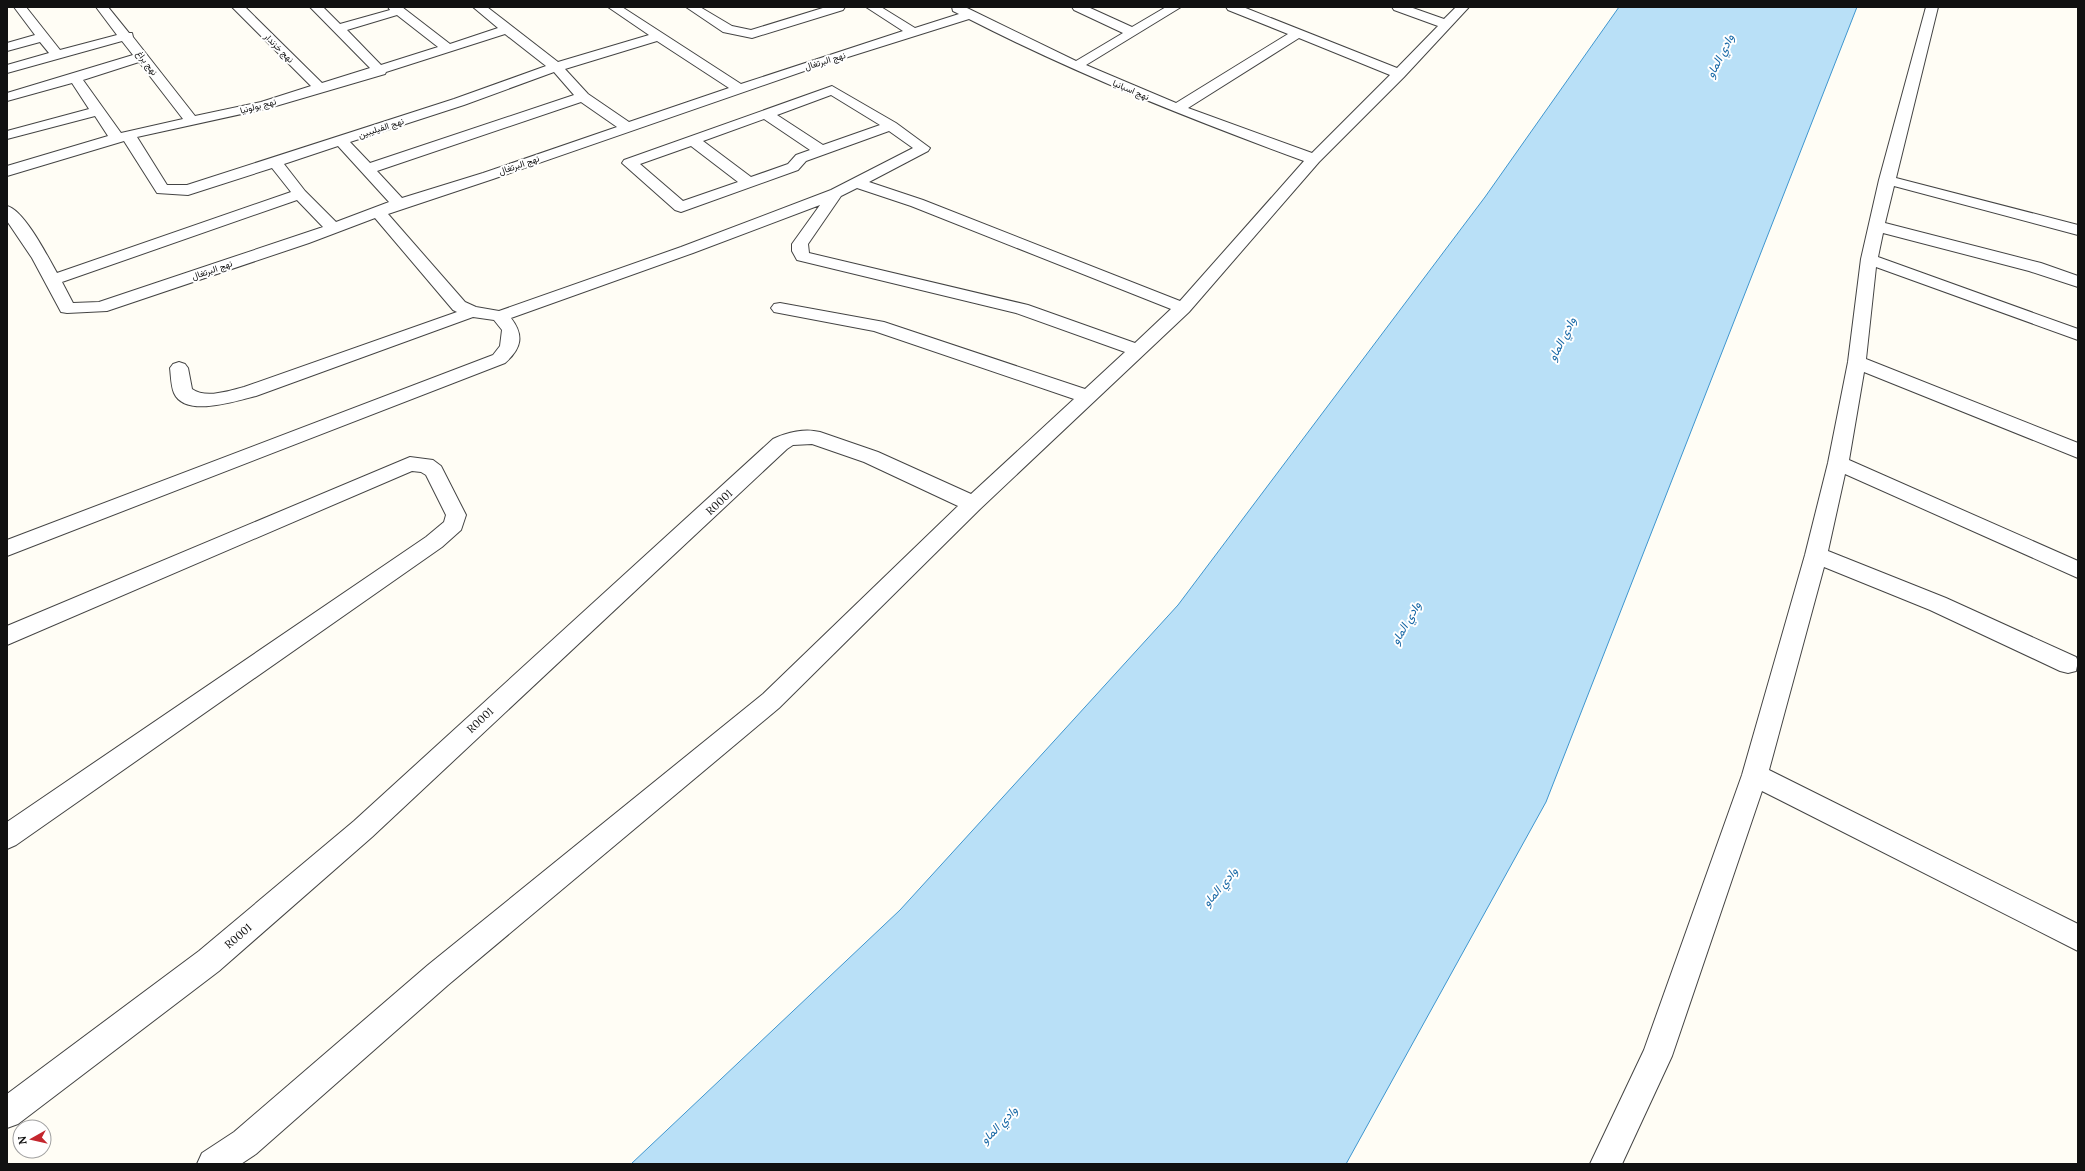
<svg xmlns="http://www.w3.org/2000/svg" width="2085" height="1171" font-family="Lora,Vazirmatn,serif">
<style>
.water{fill:#b9e0f7;stroke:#3f96cf}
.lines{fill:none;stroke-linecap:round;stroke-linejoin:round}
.street-casing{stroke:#444;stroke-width:2}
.street{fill:#fff;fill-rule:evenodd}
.labels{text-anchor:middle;stroke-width:4;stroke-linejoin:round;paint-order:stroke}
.far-street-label{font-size:9px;fill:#111;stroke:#fff}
.street-label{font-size:11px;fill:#111;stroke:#fff}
.water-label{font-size:12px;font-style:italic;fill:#1768a6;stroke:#fff}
</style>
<rect width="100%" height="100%" fill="#fffdf5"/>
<polygon class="water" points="1619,7 1857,7 1546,802 1346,1164 631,1164 900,910 1178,605 1485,197"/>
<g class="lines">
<defs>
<g id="street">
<path d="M14,7H26L60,50L117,35L96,7H108L129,33H132L133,37L195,116L261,102L311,86L232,7H245L322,83L370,68L310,7H323L340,24L390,10L388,7H402L450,44L498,28L473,7H487L558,62L649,35L608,7H622L741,84L903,31L866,7H881L915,28L959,14L953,11L952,7H965L1076,61L1123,33L1074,10L1072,7H1088L1132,27L1166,7H1181L1086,65L1176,103L1288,34L1228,10L1226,7H1243L1397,68L1438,26L1394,10L1392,7H1410L1444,19L1456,7H1469L1404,77L1319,162L1189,312L980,509L779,708L448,985L256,1154L241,1164H197L202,1153L234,1132L428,965L763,694L958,506L864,462L812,444L793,445L787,449L372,837L219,971L18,1124L7,1128V1094L199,951L354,821L773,439C787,432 805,428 820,432L878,452L971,494L1074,399L874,331L774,312L771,308L774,304L780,303L884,322L1085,389L1125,352L1016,313L797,260L792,251V244L820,205L693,253L511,318C524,335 522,348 505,363L7,556V540L493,355L500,346L502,330L494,320L473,317L256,396C236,401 185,418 174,393C171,386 171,376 170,368L173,364L179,362L185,364L188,368L192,389C206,399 228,391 244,387L457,312L453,310L375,218L309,243L107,311L67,313L61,312L32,258L7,221V206C24,210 48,257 57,273L291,192L272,168L188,195L157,193L124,141L7,176V166L108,136L95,116L7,139V131L89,109L72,83L7,101V93L133,55L122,41L7,73V65L49,53L40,42L7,51V43L35,35ZM397,15L438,47L381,65L347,30ZM969,19C1078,75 1190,119 1304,161L1180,301L923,200L869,182L928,151L930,148L896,123L832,86L624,160L622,163L675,210L681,212L798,170L806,161L889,131L913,148L831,190L681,247L499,311L476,307L465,302L388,214L493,179L813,68ZM505,34L546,66L454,99L187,185H167L137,137L269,108L385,74L386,72ZM1299,38L1390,75L1312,153L1188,108ZM657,41L729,88L629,122L588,94L565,69ZM139,62L183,119L121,133L83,80ZM554,72L574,95L370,163L350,142L464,105ZM831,95L880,125L823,145L777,115ZM581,102L617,127L483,173L402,198L377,171ZM764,119L810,150L796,155L788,164L751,177L703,141ZM338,146L389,202L336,222L305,191L284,164ZM691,146L738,182L683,201L640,164ZM857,188L911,206L1171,309L1135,343L1028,305L809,253L808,244L841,196ZM297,200L323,227L99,302L73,303L62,282Z"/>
<polygon points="686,7 700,7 732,26 751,30 826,7 845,7 843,10 752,38 723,32"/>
<polygon points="1926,7 1938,7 1896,178 2078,225 2078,235 1894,186 1885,223 2041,263 2078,276 2078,287 2029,271 1883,233 1878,257 2078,329 2078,340 1876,267 1866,359 2078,443 2078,458 1864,372 1849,460 2078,561 2078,578 1845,474 1828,551 1946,598 2076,657 2078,661 2076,671 2068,673 2060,671 1930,610 1824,567 1769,770 2078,924 2078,951 1762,791 1672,1056 1622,1164 1590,1164 1644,1050 1742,775 1805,555 1828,463 1848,362 1861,259 1879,180"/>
<polygon points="410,457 433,460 441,466 466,515 461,530 442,547 16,845 7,849 7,822 426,537 444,522 446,515 426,475 421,472 412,471 7,645 7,626"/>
</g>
</defs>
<use href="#street" class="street-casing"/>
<use href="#street" class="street"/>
</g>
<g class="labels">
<g class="far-street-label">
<text transform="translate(279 48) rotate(45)" y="3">نهج خزندار</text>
<text transform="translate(825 61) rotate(-17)" y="3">نهج البرتغال</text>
<text transform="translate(147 63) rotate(53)" y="3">نهج براغ</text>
<text transform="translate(1131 90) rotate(23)" y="3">نهج اسبانيا</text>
<text transform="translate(258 106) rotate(-15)" y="3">نهج بولونيا</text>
<text transform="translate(381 128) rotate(-18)" y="3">نهج الفيليبين</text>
<text transform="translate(519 165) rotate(-19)" y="3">نهج البرتغال</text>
<text transform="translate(212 270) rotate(-19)" y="3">نهج البرتغال</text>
</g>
<g class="street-label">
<text transform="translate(719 502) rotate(-43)" y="4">R0001</text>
<text transform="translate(480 720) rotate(-43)" y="4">R0001</text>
<text transform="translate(238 936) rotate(-41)" y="4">R0001</text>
</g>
<g class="water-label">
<text transform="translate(1720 56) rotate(-63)" y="4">وادي الماو</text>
<text transform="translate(1562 339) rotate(-63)" y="4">وادي الماو</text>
<text transform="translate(1406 623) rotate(-60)" y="4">وادي الماو</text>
<text transform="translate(1220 887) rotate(-50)" y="4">وادي الماو</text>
<text transform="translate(999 1125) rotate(-46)" y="4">وادي الماو</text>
</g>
</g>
<rect width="2085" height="1171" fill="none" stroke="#111111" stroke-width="16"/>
<g transform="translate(32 1139) rotate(262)"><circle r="19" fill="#ffffff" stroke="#a0a0a0"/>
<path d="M0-3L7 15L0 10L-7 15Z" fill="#c4262e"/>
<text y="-6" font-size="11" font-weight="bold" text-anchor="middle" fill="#111111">N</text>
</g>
</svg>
